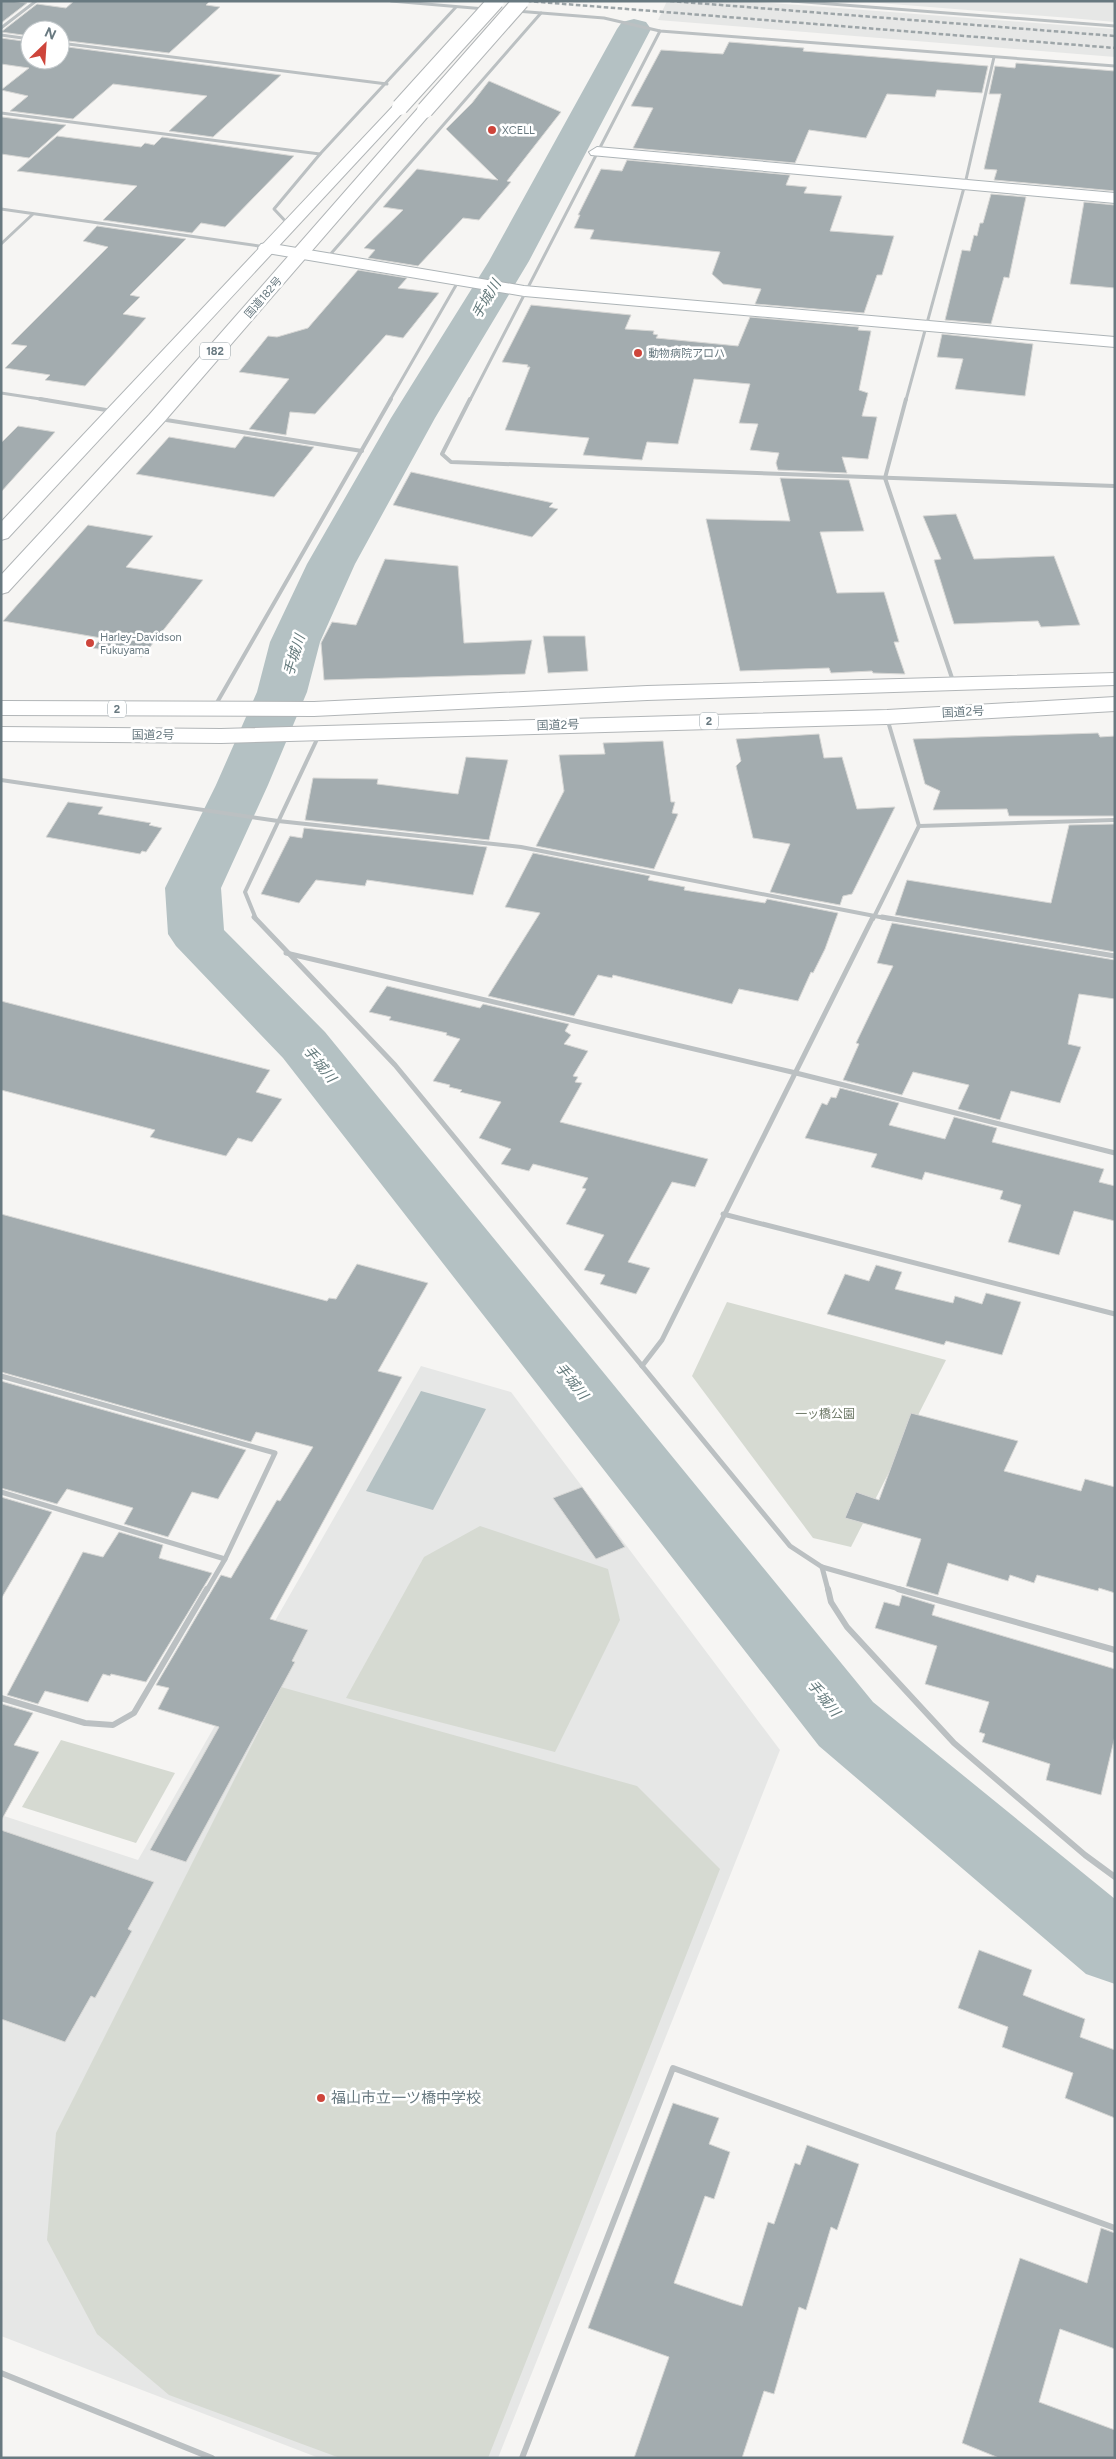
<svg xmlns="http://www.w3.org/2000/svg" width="1116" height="2459" font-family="Figtree,'Noto Sans JP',sans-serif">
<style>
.built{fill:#e6e7e6}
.green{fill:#d6dad2}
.water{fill:#b4c1c3}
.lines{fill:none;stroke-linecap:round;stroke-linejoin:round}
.river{fill:#b4c1c3;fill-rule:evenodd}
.building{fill:#a3acaf;stroke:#d7d7d5}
.secondary-casing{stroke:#adb4b7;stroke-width:2}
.highway-casing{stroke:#b1b5b7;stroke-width:2}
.street-far3{stroke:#bbc0c2;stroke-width:3}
.street-far2{stroke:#bbc0c2;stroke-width:4}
.street-far1{stroke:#bbc0c2;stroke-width:5}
.street{stroke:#bbc0c2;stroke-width:6}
.secondary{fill:#fff;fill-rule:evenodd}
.highway{fill:#fff;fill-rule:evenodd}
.rail{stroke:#9da5a8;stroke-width:2.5;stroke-dasharray:4.5 2.5;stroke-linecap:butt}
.highway-bridge-casing{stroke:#b1b5b7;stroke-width:18;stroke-linecap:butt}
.highway-bridge{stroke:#fff;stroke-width:16}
.poi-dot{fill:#ce453b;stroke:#fff;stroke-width:2}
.labels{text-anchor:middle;stroke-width:5;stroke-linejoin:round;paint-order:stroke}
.far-poi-label{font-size:11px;fill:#687980;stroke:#fff;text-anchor:start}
.far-street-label{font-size:11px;fill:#687980;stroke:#fff}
.shield{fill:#fff;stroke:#95a1a6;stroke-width:1}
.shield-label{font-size:11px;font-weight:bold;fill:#687980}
.street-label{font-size:12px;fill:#687980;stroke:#fff}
.park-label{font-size:12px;fill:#6d7866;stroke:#fff}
.water-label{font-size:14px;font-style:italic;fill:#647a7c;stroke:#fff}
.near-poi-label{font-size:15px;fill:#687980;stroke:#fff;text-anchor:start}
</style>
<rect width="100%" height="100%" fill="#f6f5f3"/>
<g class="built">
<polygon points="667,1 744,1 1115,29 1115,57 658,20"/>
<polygon points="854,1 1115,1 1115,22 1070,18"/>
<polygon points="421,1366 511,1392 780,1750 498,2458 319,2458 1,2336 1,1815 138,1860"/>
</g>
<g class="green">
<polygon points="727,1302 946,1360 851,1547 813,1538 692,1376"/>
<polygon points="480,1526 608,1569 620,1620 555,1752 346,1698 424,1557"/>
<polygon points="281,1687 637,1786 720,1869 488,2458 340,2458 169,2395 97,2334 47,2240 56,2133"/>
<polygon points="61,1740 175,1773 136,1843 22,1807"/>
</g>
<polygon class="water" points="421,1391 486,1409 433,1510 366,1491"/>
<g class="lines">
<polygon class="river" points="634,19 646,22 651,29 529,261 435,418 355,564 320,642 307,692 268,785 221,888 224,930 325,1032 873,1702 1115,1899 1115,1984 1086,1974 819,1746 283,1058 176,946 168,934 165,888 216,785 257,692 270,642 307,564 391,418 489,261 617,29 622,22"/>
</g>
<g class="building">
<polygon points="1,1 10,1 27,3 1,23"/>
<polygon points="74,1 210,1 206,5 220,7 169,53 60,40 60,30 30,30 30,36 1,32 37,4 66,8"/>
<polygon points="1,38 30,42 30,60 60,60 60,46 281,75 213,137 169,131 207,96 113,84 73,119 10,111 28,96 1,90 29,68 1,64"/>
<polygon points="729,42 804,48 803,51 988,66 982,93 937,90 935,97 887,94 866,138 809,130 795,163 633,148 653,108 631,106 661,50 723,54"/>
<polygon points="1016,63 1115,71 1115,191 994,180 997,170 984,169 1001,94 989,94 995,66 1015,68"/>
<polygon points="489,81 561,112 507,181 511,182 479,220 463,218 418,266 368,258 375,250 364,248 403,210 383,207 417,169 498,180 446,129 472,103"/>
<polygon points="1,117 2,117 66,125 29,158 1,154"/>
<polygon points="57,136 141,147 145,143 154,145 162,137 294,156 225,227 201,223 192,233 103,220 137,186 17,171"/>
<polygon points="627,160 790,175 786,185 807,187 804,193 842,196 830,231 894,236 882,275 877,275 864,313 755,304 761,289 723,284 712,274 720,252 590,239 594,230 574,228 580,215 578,215 601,169 622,171"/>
<polygon points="991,194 1026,197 1009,278 1004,277 991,324 945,320 962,250 970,251 974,235 977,236 980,223 983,223"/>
<polygon points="1084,202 1115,205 1115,288 1070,284"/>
<polygon points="97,226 186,239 130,295 140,297 123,314 146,318 85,386 45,380 50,375 5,368 27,346 11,344 108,247 83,241"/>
<polygon points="358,270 407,278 398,288 439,293 403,338 386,335 315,414 290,412 286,435 249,429 289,379 239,372 268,336 277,337 308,328"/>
<polygon points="531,305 631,315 625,329 654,331 653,334 658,335 656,338 738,346 750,317 859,327 858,330 871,331 859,390 868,393 862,416 877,417 868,459 842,457 847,473 778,470 776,463 779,453 750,450 758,424 739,423 750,384 694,379 678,444 647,442 642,460 583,455 589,438 505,430 530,367 527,367 528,365 502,362"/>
<polygon points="942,334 1033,344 1025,396 955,389 963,359 937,357"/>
<polygon points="18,426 55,432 1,492 1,443"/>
<polygon points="244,436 314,447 274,497 136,474 169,437 235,448"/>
<polygon points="411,472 553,503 549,507 558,509 532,537 393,505"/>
<polygon points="780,478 849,480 864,531 820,532 837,593 884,592 899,642 894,642 905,674 873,673 872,671 831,673 829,668 740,671 706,519 790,521"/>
<polygon points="956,514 974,559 1054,556 1080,625 1041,627 1038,621 954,624 934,560 941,559 923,516"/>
<polygon points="88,525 153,536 126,567 203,580 142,657 93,648 101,638 3,621"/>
<polygon points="385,559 458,566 464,643 532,640 525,674 324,680 321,643 332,622 356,625"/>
<polygon points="543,636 585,636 588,671 548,673"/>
<polygon points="1098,733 1100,737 1115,736 1115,816 1009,816 1007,809 933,810 940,791 925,784 913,739"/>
<polygon points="819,734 824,758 842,757 857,809 895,807 852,894 843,896 840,905 770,892 790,844 753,838 736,766 741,761 736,739"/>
<polygon points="663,741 671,802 675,802 672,813 678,814 654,869 536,846 564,791 559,755 605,754 603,743"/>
<polygon points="466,757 508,760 489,840 305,820 313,778 378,779 377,784 458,794"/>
<polygon points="68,802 103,807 98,814 151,823 149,825 162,828 146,852 142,851 140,854 46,837"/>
<polygon points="1115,824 1115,952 895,915 907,880 1051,903 1069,825"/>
<polygon points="304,828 487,847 473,895 367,880 365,886 316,880 299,903 261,894 290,836 302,838"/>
<polygon points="533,853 650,876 648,880 685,887 684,890 765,903 767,899 838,913 825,949 813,973 811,972 798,1001 739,989 732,1004 613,975 612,978 598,975 574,1016 488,996 540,913 505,907"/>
<polygon points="892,923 1115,960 1115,999 1079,994 1068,1044 1081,1047 1060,1103 1011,1091 1000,1120 958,1109 969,1085 913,1072 902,1095 843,1080 859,1044 856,1043 893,966 877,963"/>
<polygon points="387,986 480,1008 483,1004 569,1024 565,1031 571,1035 564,1044 588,1051 573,1076 578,1077 575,1082 582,1083 560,1122 708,1159 695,1187 672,1182 628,1262 650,1268 636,1294 600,1284 605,1275 584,1270 604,1235 566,1224 586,1189 582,1188 588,1178 533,1164 529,1171 501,1164 511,1149 479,1138 501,1102 460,1092 462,1090 449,1087 450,1085 433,1081 460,1039 446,1035 447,1033 389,1020 391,1017 369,1012"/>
<polygon points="1,1001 270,1070 256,1092 282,1099 252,1142 238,1138 226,1156 150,1137 155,1130 1,1090"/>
<polygon points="840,1088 899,1103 889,1125 945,1139 954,1117 997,1128 992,1142 1104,1169 1099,1182 1115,1186 1115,1221 1074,1211 1059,1255 1008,1242 1021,1205 1000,1199 1003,1191 925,1172 922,1180 871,1167 877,1154 805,1138 822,1103 827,1105 831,1097 836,1098"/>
<polygon points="1,1214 327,1301 329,1298 336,1299 357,1264 428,1283 378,1371 402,1377 270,1619 308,1630 292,1661 295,1662 186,1862 150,1850 219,1727 158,1709 169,1688 156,1685 221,1575 231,1578 277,1500 280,1501 313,1447 256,1432 251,1442 1,1372"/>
<polygon points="876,1265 902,1272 895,1289 953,1303 955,1296 982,1304 986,1293 1021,1302 1002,1355 946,1341 944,1345 827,1314 845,1274 869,1281"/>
<polygon points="1,1381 246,1450 218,1499 192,1492 168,1537 124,1524 133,1508 67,1489 57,1504 1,1488"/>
<polygon points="911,1413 1018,1441 1004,1471 1081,1491 1085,1479 1115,1487 1115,1593 1099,1588 1098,1591 1037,1575 1034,1583 1010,1575 1008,1581 948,1563 938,1595 906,1586 921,1539 845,1518 856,1492 879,1500"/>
<polygon points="582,1487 625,1547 596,1559 553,1498"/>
<polygon points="1,1497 52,1512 1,1599"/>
<polygon points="119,1532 163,1545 159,1558 212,1573 146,1682 111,1674 110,1676 103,1674 88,1702 45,1691 38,1704 7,1695 83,1552 103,1557"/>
<polygon points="902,1595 935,1605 932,1615 1115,1669 1115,1736 1101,1795 1046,1780 1050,1764 982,1742 985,1734 979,1732 989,1702 925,1684 937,1646 875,1628 884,1602 899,1606"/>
<polygon points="2,1704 33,1713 14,1745 39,1752 1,1821"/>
<polygon points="1,1830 154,1882 128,1929 132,1931 95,1998 91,1996 65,2042 1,2019"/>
<polygon points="979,1950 1032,1970 1023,1995 1085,2019 1080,2037 1115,2050 1115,2118 1065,2098 1073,2073 1002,2047 1008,2027 958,2008"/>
<polygon points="673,2103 719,2118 709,2144 730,2152 714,2199 705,2196 674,2283 732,2303 742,2306 768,2222 774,2224 795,2163 800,2165 807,2145 859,2164 837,2230 831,2227 806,2310 799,2307 774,2394 764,2391 742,2458 634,2458 669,2357 588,2328"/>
<polygon points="1101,2228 1115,2233 1115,2349 1060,2329 1039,2402 1115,2430 1115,2458 999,2458 962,2443 1020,2258 1087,2283"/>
</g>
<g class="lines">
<defs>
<g id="secondary">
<polygon points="597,147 1115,193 1115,203 591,155 589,152"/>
<polygon points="267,243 524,286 1115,337 1115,347 524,296 261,252 258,248 261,244"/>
</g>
<g id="highway">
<polygon points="400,102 405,104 408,107 405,110 8,538 1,540 1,522 395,104"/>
<polygon points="425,105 431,107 433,110 431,113 163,423 8,592 1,594 1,575 149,415 419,107"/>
<polygon points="1115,673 1115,685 647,700 314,716 1,715 1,701 314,702 647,686"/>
<polygon points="1115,697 1115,711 887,724 221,743 1,741 1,727 221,729 887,710"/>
</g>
</defs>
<use href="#secondary" class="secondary-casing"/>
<use href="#highway" class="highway-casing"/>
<g class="street-far3">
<polyline points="391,1 485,9"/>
<polyline points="792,1 1115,26"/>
<polyline points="516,11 604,18 660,31 1115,66"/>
<polyline points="1,28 36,1"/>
<polyline points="1,35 30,39"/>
<polyline points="60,43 387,84"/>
<polyline points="1,113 320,154"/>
<polyline points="1,209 266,247"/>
<polyline points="289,225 274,209 320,154 456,7"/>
<polyline points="1,244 33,214"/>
<polyline points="328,257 541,13"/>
<polyline points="1,393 47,400"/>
<polyline points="390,400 459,280"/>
<polyline points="470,400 660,31"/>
<polyline points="906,400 965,184 994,57"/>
</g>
<g class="street-far2">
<polyline points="40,399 112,411"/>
<polyline points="470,399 442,454 451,462 1115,486"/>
<polyline points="906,399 885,478 954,684"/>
<polyline points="160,419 362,451"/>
<polyline points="215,706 391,399"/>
<polyline points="1,780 278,821 521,847 890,919"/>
<polyline points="919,826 1115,820"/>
<polyline points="256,919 245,892 319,735"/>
<polyline points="873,919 919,826 887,718"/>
</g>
<g class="street-far1">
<polyline points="254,917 395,1065 790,1546 822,1567 903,1590"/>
<polyline points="882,917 1115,956"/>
<polyline points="286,953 796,1073 1115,1153"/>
<polyline points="723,1214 1115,1314"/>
<polyline points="642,1366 662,1340 873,917"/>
<polyline points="1,1376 275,1453 225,1559 207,1590"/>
<polyline points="1,1492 225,1559"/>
<polyline points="822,1567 828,1590"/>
</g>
<g class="street">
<polyline points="828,1589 831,1602 847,1627 954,1743 1085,1855 1115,1877"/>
<polyline points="898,1589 1115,1650"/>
<polyline points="1,1698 85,1723 113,1725 134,1713 207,1589"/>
<polyline points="1,2373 212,2458"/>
<polyline points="522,2458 673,2068 1115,2228"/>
</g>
<use href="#secondary" class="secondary"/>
<use href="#highway" class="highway"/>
<g class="rail">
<polyline points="527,1 1115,48"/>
<polyline points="670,1 1115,36"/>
</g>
<defs>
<g id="highway-bridge">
<polyline points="400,107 496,1"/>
<polyline points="425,110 521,1"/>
</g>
</defs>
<use href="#highway-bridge" class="highway-bridge-casing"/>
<use href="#highway-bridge" class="highway-bridge"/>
</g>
<g class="poi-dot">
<circle cx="492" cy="130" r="5"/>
<circle cx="638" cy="353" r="5"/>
<circle cx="90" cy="643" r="5"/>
<circle cx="321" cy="2098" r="5"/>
</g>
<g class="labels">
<g class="far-poi-label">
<text x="502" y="134">XCELL</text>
<text x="648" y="357">動物病院アロハ</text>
<text x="100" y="641">Harley-Davidson<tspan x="100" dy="13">Fukuyama</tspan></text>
</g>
<g class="far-street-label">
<text transform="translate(263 297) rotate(-49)" y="4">国道182号</text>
</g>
<g class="shield">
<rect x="200" y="342.5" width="30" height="17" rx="4"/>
<rect x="108" y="700.5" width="18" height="17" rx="4"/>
<rect x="700" y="712.5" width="18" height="17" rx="4"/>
</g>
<g class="shield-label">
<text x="215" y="355">182</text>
<text x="117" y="713">2</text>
<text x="709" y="725">2</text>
</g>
<g class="street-label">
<text transform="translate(963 712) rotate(-3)" y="4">国道2号</text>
<text transform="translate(558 725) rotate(-2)" y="4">国道2号</text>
<text x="153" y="739">国道2号</text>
</g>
<g class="park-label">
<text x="825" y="1418">一ッ橋公園</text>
</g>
<g class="water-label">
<text transform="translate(486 299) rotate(-59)" y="5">手城川</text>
<text transform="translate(294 655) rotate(-73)" y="5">手城川</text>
<text transform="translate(320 1064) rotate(51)" y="5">手城川</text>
<text transform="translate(572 1381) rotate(51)" y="5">手城川</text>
<text transform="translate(824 1698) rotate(51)" y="5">手城川</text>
</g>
<g class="near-poi-label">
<text x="331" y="2103">福山市立一ツ橋中学校</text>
</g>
</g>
<rect width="1116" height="2459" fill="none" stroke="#687980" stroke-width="5"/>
<g transform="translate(45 45) rotate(25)"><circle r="24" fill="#ffffff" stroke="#c3c9cc"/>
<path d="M0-4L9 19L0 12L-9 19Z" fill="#ce453b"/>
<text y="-8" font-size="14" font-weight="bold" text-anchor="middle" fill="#687980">N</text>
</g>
</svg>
